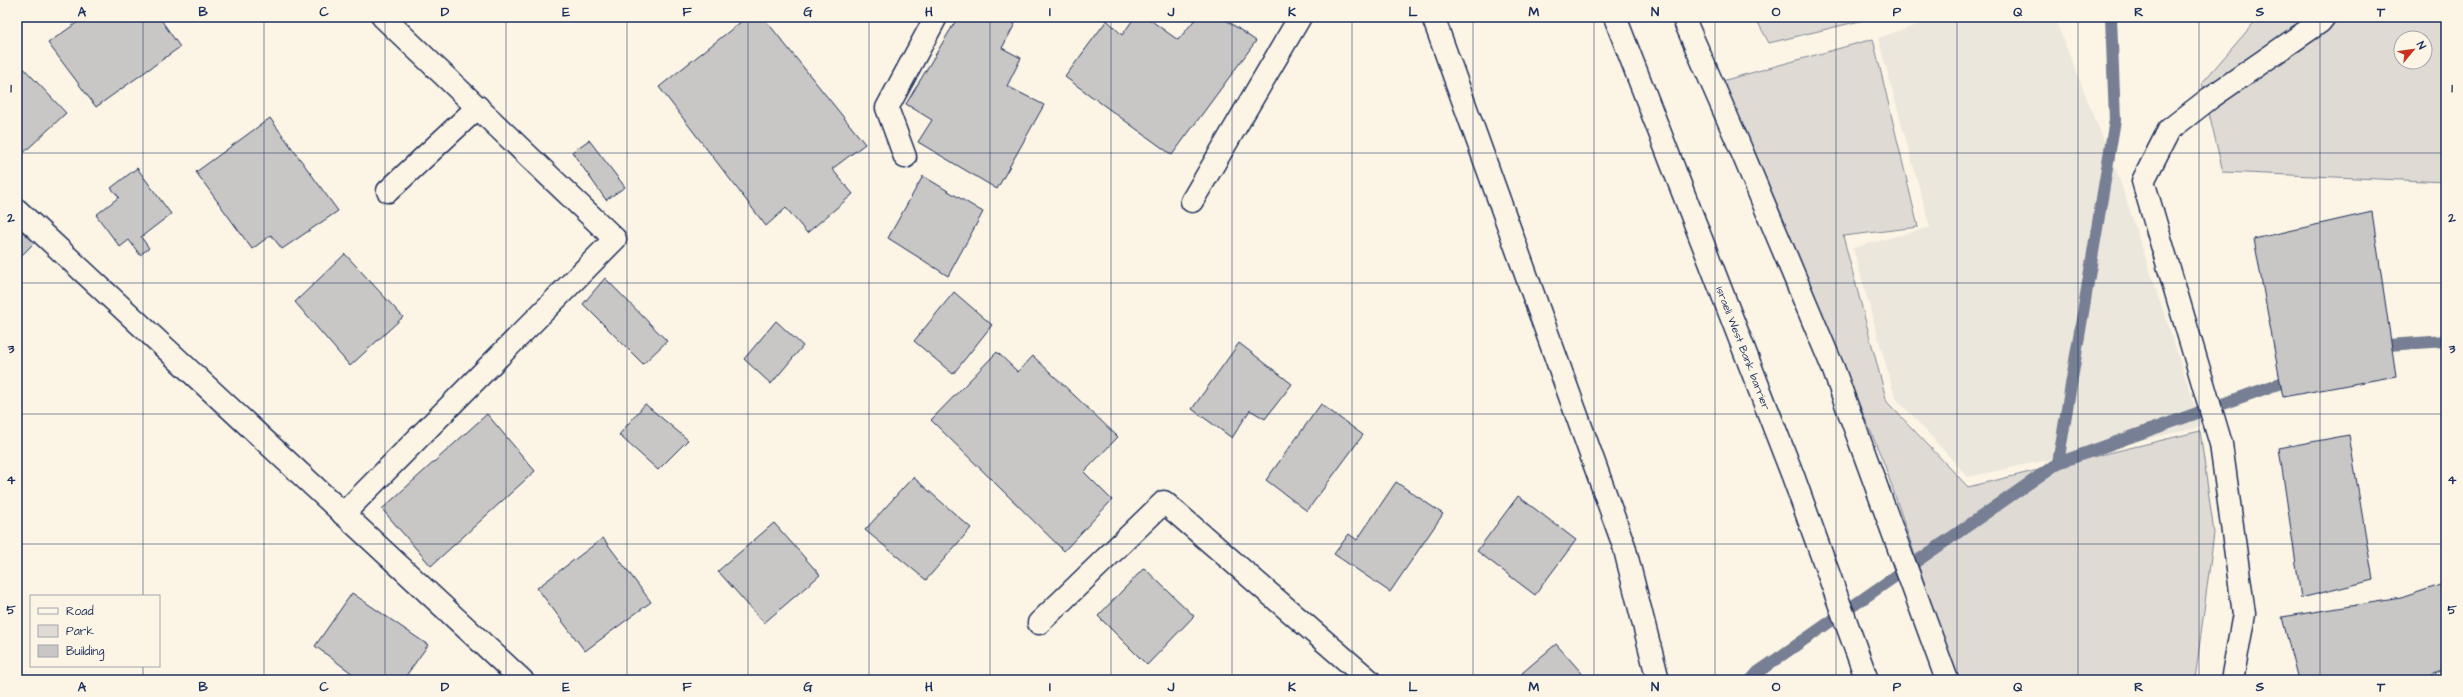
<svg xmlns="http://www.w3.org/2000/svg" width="2463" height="697" font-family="'Architects Daughter',sans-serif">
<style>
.built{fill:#ece7dc}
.green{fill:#dfdbd4;stroke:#7d8599;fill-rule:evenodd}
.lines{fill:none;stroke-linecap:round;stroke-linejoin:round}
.stream{stroke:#767f94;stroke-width:12}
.building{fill:#c8c7c6;stroke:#1b2f5e}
.minor-casing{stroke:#1b2f5e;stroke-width:25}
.minor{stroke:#fcf5e5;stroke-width:22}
.grid{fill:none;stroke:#1b2f5e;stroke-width:1;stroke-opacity:0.55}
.labels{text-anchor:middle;stroke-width:3.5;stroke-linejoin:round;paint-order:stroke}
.street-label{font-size:11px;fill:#1b2f5e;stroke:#fcf5e5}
.neatline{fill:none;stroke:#1b2f5e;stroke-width:1.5}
.grid-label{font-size:13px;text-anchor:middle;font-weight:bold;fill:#1b2f5e}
</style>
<rect width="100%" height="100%" fill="#fcf5e5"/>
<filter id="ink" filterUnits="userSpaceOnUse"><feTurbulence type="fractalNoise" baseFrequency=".025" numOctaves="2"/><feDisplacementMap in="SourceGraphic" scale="8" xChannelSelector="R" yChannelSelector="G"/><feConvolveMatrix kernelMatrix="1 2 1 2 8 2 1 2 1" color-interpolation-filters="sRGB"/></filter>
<g filter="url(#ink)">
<polygon class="built" points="1941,17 2054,17 2118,175 2202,427 1968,477 1895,397 1853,248 1930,227 1878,38"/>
<g class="green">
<polygon points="1755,17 1876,17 1769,43"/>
<path d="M2259,17H2446V182L2223,172L2202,83ZM2401,38H2425V62H2401Z"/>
<polygon points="1873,39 1918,227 1843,236 1887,402 1968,487 2200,431 2214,533 2195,680 1957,680 1884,463 1722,81"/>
</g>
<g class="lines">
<g class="stream">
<polyline points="2376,349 2388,345 2446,341"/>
<polyline points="2058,463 2115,120 2111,17"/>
<polyline points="1751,680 1758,672 2058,463 2295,378"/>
</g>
</g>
<g class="building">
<polygon points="85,17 159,17 180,47 96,107 48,43"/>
<polygon points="747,17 763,17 865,144 832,169 853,194 807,233 786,208 766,226 659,87"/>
<polygon points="958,17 1003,17 1015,24 1002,48 1021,58 1007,86 1044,105 997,189 918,142 932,120 906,104"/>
<polygon points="1135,17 1146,17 1178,40 1197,17 1222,17 1256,41 1172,155 1065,77 1107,20 1122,35"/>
<polygon points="17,61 66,113 17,159"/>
<polygon points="270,118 338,211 282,249 271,235 252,249 196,172"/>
<polygon points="589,140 625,187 606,200 572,152"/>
<polygon points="137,168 171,214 141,237 149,248 140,255 129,240 120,247 96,215 119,197 111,188"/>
<polygon points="923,176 983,212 948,276 888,238"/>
<polygon points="2372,212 2396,376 2283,397 2254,239"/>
<polygon points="17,223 37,240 17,260"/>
<polygon points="345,254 403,317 350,366 295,302"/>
<polygon points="605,278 667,341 643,364 583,304"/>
<polygon points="954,292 992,325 953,374 914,341"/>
<polygon points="776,321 803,346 771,384 744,359"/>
<polygon points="1239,343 1292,384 1265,419 1250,410 1232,438 1192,409"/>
<polygon points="997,352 1018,372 1033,356 1118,437 1084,472 1112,500 1064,551 931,420"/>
<polygon points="645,404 688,440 658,470 619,435"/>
<polygon points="1321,404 1363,435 1307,511 1266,480"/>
<polygon points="487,414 535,471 431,566 382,509"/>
<polygon points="2349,435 2373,580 2301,598 2279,448"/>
<polygon points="913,477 971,528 926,580 865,530"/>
<polygon points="1396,482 1443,514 1390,592 1334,554 1349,534 1357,540"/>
<polygon points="1518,496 1576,540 1535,595 1477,551"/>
<polygon points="774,523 820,575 764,623 718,571"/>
<polygon points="603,538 651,602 585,651 537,588"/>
<polygon points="1144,568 1194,616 1147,665 1098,616"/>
<polygon points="2446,583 2446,669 2420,680 2298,680 2282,617 2401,598"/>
<polygon points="352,593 428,645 403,680 361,680 315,646"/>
<polygon points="1556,644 1588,680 1529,680 1522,673"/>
</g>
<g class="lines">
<defs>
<g id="minor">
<polyline points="1433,17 1624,546 1658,680"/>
<path id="s1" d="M1615,17L1793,476L1867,680"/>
<polyline points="1683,17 1737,140 1833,368 1947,680"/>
<polyline points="905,157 887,108 936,17"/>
<polyline points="388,191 478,107"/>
<polyline points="1192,201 1300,17"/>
<polyline points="17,210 522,680"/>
<polyline points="343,514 615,239 383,17"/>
<polyline points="1039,623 1164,502 1369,680"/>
<polyline points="2232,680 2244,614 2221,444 2143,181 2169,130 2210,98 2320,22 2324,17"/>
</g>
</defs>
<use href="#minor" class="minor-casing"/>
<use href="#minor" class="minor"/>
</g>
</g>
<path class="grid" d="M143,17V596M264,17V680M385,17V680M506,17V680M627,17V680M748,17V680M869,17V680M990,17V680M1111,17V680M1232,17V680M1352,17V680M1473,17V680M1594,17V680M1715,17V680M1836,17V680M1957,17V680M2078,17V680M2199,17V680M2320,17V680M17,153H2446M17,283H2446M17,414H2446M17,544H2446M143,666V680"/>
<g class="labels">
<g class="street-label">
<text dy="4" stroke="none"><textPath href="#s1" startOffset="355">Israeli West Bank barrier</textPath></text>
</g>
</g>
<rect width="2463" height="697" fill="none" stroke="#fcf5e5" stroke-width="44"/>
<rect x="30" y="595" width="130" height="72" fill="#fcf5e5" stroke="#a2a6af"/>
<rect x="38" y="608" width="20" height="6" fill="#fcf5e5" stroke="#a2a6af"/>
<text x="66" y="615" font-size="12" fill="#1b2f5e">Road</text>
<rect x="38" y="625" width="20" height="12" fill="#dfdbd4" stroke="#a2a6af"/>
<text x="66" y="635" font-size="12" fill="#1b2f5e">Park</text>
<rect x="38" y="645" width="20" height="12" fill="#c8c7c6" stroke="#a2a6af"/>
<text x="66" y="655" font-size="12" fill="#1b2f5e">Building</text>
<g transform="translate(2413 50) rotate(61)"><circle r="19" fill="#fcf5e5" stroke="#a2a6af"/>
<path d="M0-3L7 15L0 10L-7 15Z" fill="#c8321e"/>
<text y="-6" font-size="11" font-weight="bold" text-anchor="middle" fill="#1b2f5e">N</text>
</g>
<rect x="22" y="22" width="2419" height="653" class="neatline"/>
<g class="grid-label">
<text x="82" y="16">A</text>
<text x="203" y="16">B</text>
<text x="324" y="16">C</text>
<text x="445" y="16">D</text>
<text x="566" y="16">E</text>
<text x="687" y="16">F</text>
<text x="808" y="16">G</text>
<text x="929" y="16">H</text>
<text x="1050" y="16">I</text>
<text x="1171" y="16">J</text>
<text x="1292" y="16">K</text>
<text x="1413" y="16">L</text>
<text x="1534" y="16">M</text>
<text x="1655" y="16">N</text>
<text x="1776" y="16">O</text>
<text x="1897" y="16">P</text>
<text x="2018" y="16">Q</text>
<text x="2139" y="16">R</text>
<text x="2260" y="16">S</text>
<text x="2381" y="16">T</text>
<text x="11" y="92">1</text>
<text x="2452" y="92">1</text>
<text x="11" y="222">2</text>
<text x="2452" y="222">2</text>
<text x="11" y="353">3</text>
<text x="2452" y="353">3</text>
<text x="11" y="484">4</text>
<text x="2452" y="484">4</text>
<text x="11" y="614">5</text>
<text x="2452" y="614">5</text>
<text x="82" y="691">A</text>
<text x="203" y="691">B</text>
<text x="324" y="691">C</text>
<text x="445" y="691">D</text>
<text x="566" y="691">E</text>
<text x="687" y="691">F</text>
<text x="808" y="691">G</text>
<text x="929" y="691">H</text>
<text x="1050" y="691">I</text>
<text x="1171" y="691">J</text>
<text x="1292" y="691">K</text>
<text x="1413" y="691">L</text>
<text x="1534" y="691">M</text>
<text x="1655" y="691">N</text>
<text x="1776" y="691">O</text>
<text x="1897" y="691">P</text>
<text x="2018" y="691">Q</text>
<text x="2139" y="691">R</text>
<text x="2260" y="691">S</text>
<text x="2381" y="691">T</text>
</g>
</svg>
